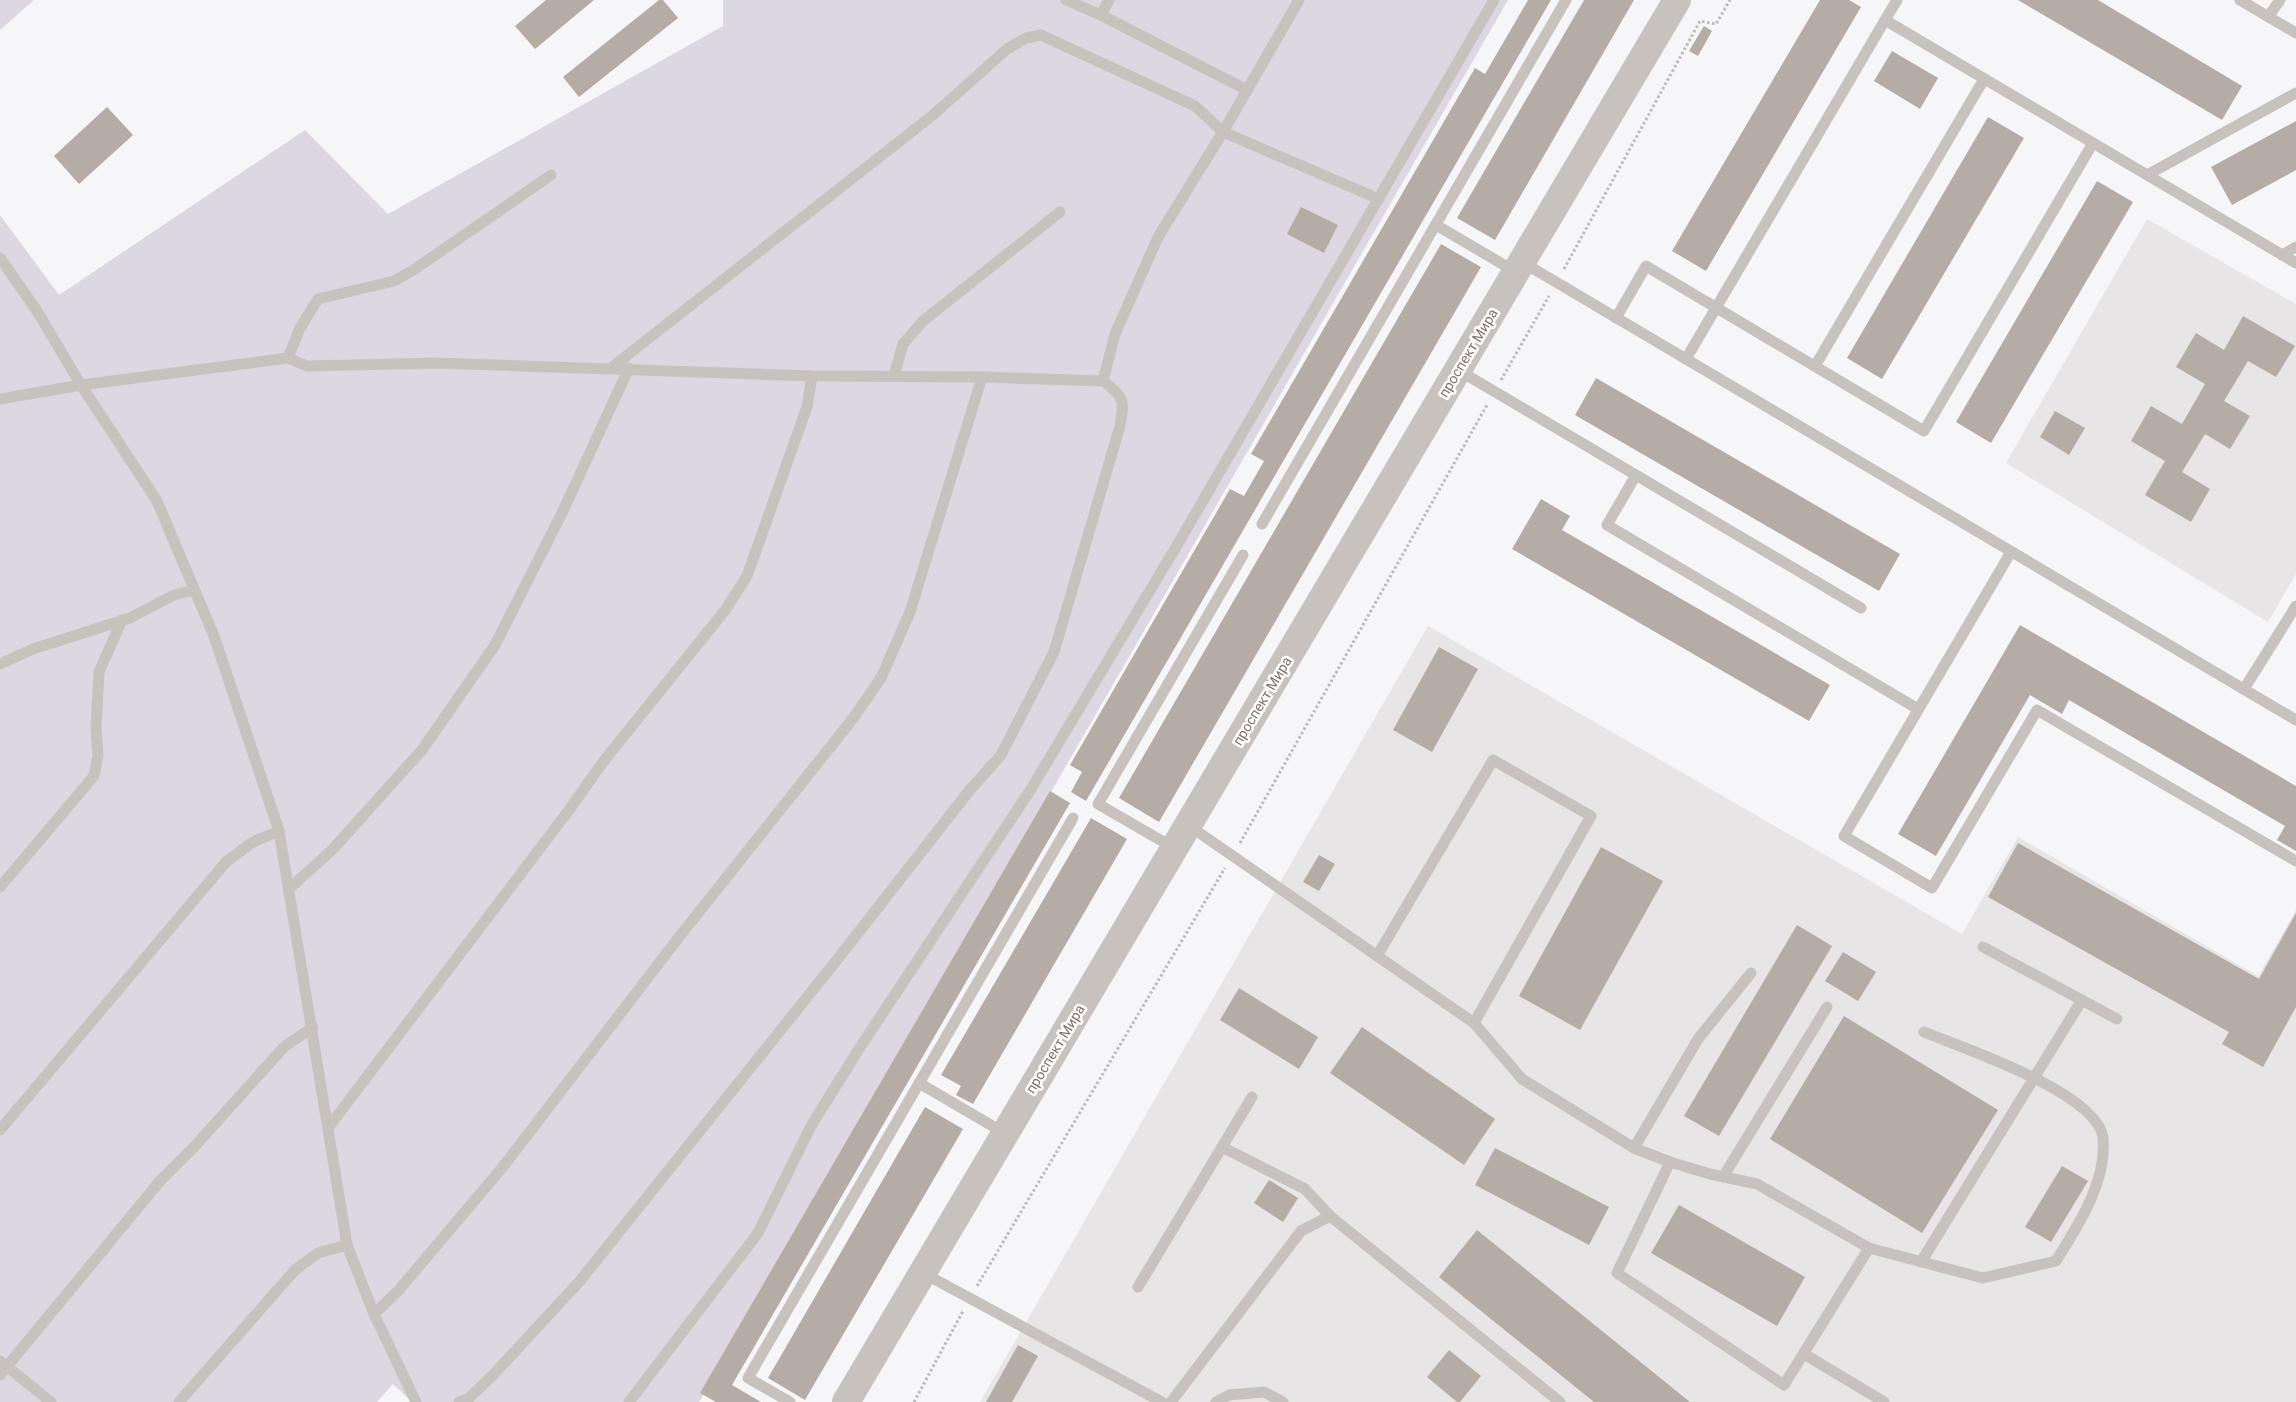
<svg xmlns="http://www.w3.org/2000/svg" width="2296" height="1402" font-family="Roboto,sans-serif">
<style>
.built{fill:#e7e5e6}
.green{fill:#dcd7e0}
.building{fill:#b5aca6}
.lines{fill:none;stroke-linecap:round;stroke-linejoin:round}
.path{stroke:#bebab8;stroke-width:3;stroke-dasharray:2.5 2.5;stroke-linecap:butt}
.service{stroke:#c8c2bf;stroke-width:11}
.tertiary{stroke:#c8c2bf;stroke-width:28}
.labels{text-anchor:middle;stroke-width:5;stroke-linejoin:round;paint-order:stroke}
.street-label{font-size:14px;fill:#816f64;stroke:#fff}
</style>
<rect width="100%" height="100%" fill="#f6f6f8"/>
<g class="built">
<polygon points="2147,219 2296,304 2296,574 2268,622 2006,463"/>
<polygon points="1428,626 1962,934 2018,837 2258,976 2296,910 2296,1402 980,1402"/>
</g>
<g class="green">
<polygon points="0,0 34,0 0,30"/>
<polygon points="723,0 1508,0 699,1402 412,1402 393,1384 377,1402 0,1402 0,215 59,295 305,130 388,214 723,26"/>
</g>
<g class="building">
<polygon points="546,0 594,0 535,49 515,26"/>
<polygon points="659,0 663,0 678,18 579,97 563,77"/>
<polygon points="1528,0 1551,0 1086,801 1071,792 1082,772 1070,765 1230,489 1244,496 1264,461 1251,454 1475,68 1485,74"/>
<polygon points="1584,0 1634,0 1495,240 1457,218"/>
<polygon points="1820,0 1849,0 1861,7 1706,271 1672,251"/>
<polygon points="2018,0 2098,0 2242,86 2222,120"/>
<polygon points="1704,26 1712,31 1698,56 1689,51"/>
<polygon points="1892,51 1938,78 1920,109 1874,81"/>
<polygon points="107,107 133,135 79,184 54,156"/>
<polygon points="1988,117 2024,138 1882,379 1847,358"/>
<polygon points="2296,121 2296,170 2232,205 2211,167"/>
<polygon points="2097,181 2133,202 1991,443 1956,422"/>
<polygon points="1301,207 1338,225 1324,253 1287,234"/>
<polygon points="1441,244 1481,267 1159,822 1119,798"/>
<polygon points="2243,316 2295,346 2276,377 2248,361 2224,401 2250,416 2230,449 2205,434 2182,472 2210,489 2191,522 2145,495 2165,461 2131,441 2151,406 2182,424 2205,384 2176,367 2196,333 2224,350"/>
<polygon points="1596,378 1900,554 1879,591 1575,415"/>
<polygon points="2055,411 2085,428 2069,455 2040,437"/>
<polygon points="1541,499 1570,516 1562,530 1830,685 1809,721 1512,549"/>
<polygon points="2020,625 2296,786 2296,851 2277,840 2285,826 2069,700 2062,714 2030,695 1936,856 1898,834"/>
<polygon points="1439,647 1478,669 1432,752 1393,730"/>
<polygon points="1050,791 1070,803 732,1385 761,1402 716,1402 700,1393"/>
<polygon points="1091,818 1127,839 973,1104 956,1095 961,1086 941,1075"/>
<polygon points="2018,843 2259,979 2296,913 2296,1007 2263,1067 2222,1044 2229,1032 1988,897"/>
<polygon points="1601,847 1663,881 1580,1030 1519,996"/>
<polygon points="1319,855 1335,864 1319,891 1303,882"/>
<polygon points="1797,925 1832,946 1719,1136 1684,1116"/>
<polygon points="1843,952 1876,972 1858,1001 1825,981"/>
<polygon points="1239,988 1318,1037 1299,1069 1220,1020"/>
<polygon points="1844,1016 1998,1110 1922,1233 1770,1139"/>
<polygon points="1362,1027 1495,1119 1464,1165 1330,1073"/>
<polygon points="925,1107 963,1129 805,1400 768,1378"/>
<polygon points="1495,1148 1609,1207 1589,1245 1475,1185"/>
<polygon points="2062,1166 2088,1181 2051,1242 2025,1227"/>
<polygon points="1269,1180 1298,1198 1283,1222 1254,1203"/>
<polygon points="1679,1205 1805,1277 1777,1326 1651,1253"/>
<polygon points="1477,1230 1690,1402 1594,1402 1439,1277"/>
<polygon points="1018,1345 1038,1356 1012,1402 986,1402"/>
<polygon points="1449,1350 1481,1376 1460,1402 1457,1402 1427,1377"/>
</g>
<g class="lines">
<g class="path">
<polyline points="1564,269 1700,21 1716,24 1730,0"/>
<polyline points="1501,380 1549,296"/>
<polyline points="1240,843 1487,405"/>
<polyline points="977,1286 1225,868"/>
<polyline points="914,1402 963,1311"/>
</g>
<g class="service">
<polyline points="1066,0 1101,15 1247,90"/>
<polyline points="1897,0 1885,20 2296,263"/>
<polyline points="2240,0 2296,33"/>
<polyline points="1101,15 1109,0"/>
<polyline points="2268,17 2280,0"/>
<polyline points="2147,175 2296,93"/>
<polyline points="1436,225 1516,272"/>
<polyline points="2282,255 2296,247"/>
<polyline points="0,258 37,311 81,385 157,501 214,636 279,831 347,1245 374,1314 416,1402"/>
<polyline points="1522,262 2296,720"/>
<polyline points="1616,318 1646,266 1924,431 2093,143"/>
<polyline points="288,358 300,328 318,299 394,281 415,269 551,175"/>
<polyline points="1686,359 1885,20"/>
<polyline points="1815,366 1984,79"/>
<polyline points="611,368 933,115 1007,49 1026,38 1041,35 1195,106 1223,132 1379,199"/>
<polyline points="1458,370 1861,608"/>
<polyline points="894,376 903,344 923,321 1060,212"/>
<polyline points="1103,381 1115,334 1158,237 1223,132 1299,0"/>
<path d="M0,399L81,385L288,358L307,366L437,363L812,376L982,377L1103,381C1124,397 1125,400 1120,426L1054,652L1001,755L969,791L840,956L579,1282L493,1375L468,1399L459,1402"/>
<polyline points="1636,475 1607,525 1918,709"/>
<polyline points="1262,524 1566,0"/>
<polyline points="2011,552 1844,836 1932,888 2037,710 2296,861"/>
<polyline points="0,664 33,649 130,618 174,595 194,590"/>
<polyline points="2244,689 2296,606"/>
<path d="M1188,825L1474,1023L1522,1079L1634,1148L1670,1162L1710,1174L1757,1184L1869,1248L1983,1278L2056,1261C2078,1225 2107,1183 2103,1138C2098,1093 1963,1048 1924,1032"/>
<polyline points="1174,848 1098,804 1243,555"/>
<polyline points="0,887 94,776 98,756 96,727 99,672 122,620"/>
<polyline points="289,889 333,849 422,750 495,645 563,511 629,368"/>
<polyline points="1983,947 2117,1019"/>
<polyline points="1377,956 1493,760 1591,816 1474,1023"/>
<polyline points="919,1083 1006,1134"/>
<polyline points="328,1128 569,810 603,762 726,609 747,576 807,407 812,376"/>
<polyline points="0,1130 226,862 253,842 279,831"/>
<polyline points="1222,1147 1305,1189 1330,1216"/>
<polyline points="1634,1148 1698,1039 1751,973"/>
<polyline points="1670,1162 1617,1273 1784,1385 1869,1248"/>
<polyline points="1723,1177 1827,1007"/>
<polyline points="1921,1262 2082,1000"/>
<polyline points="923,1273 1162,1402"/>
<polyline points="1138,1287 1252,1097"/>
<polyline points="374,1314 398,1291 502,1168 679,937 851,721 881,678 910,612 982,377"/>
<polyline points="1804,1354 1884,1402"/>
<polyline points="0,1361 51,1402"/>
<polyline points="0,1375 160,1181 194,1147 284,1047 313,1027"/>
<polyline points="179,1402 295,1270 318,1253 347,1245"/>
<polyline points="629,1402 758,1233 811,1126 857,1052 1031,789 1176,547 1494,0"/>
<polyline points="790,1402 748,1378 1073,818"/>
<polyline points="1171,1402 1301,1231 1330,1216 1560,1402"/>
<polyline points="1216,1402 1229,1395 1264,1392 1283,1402"/>
</g>
<polyline class="tertiary" points="846,1402 1677,0"/>
</g>
<g class="labels">
<g class="street-label">
<text transform="translate(1468 353) rotate(-59)" y="5">проспект Мира</text>
<text transform="translate(1262 701) rotate(-59)" y="5">проспект Мира</text>
<text transform="translate(1055 1049) rotate(-59)" y="5">проспект Мира</text>
</g>
</g>
</svg>
